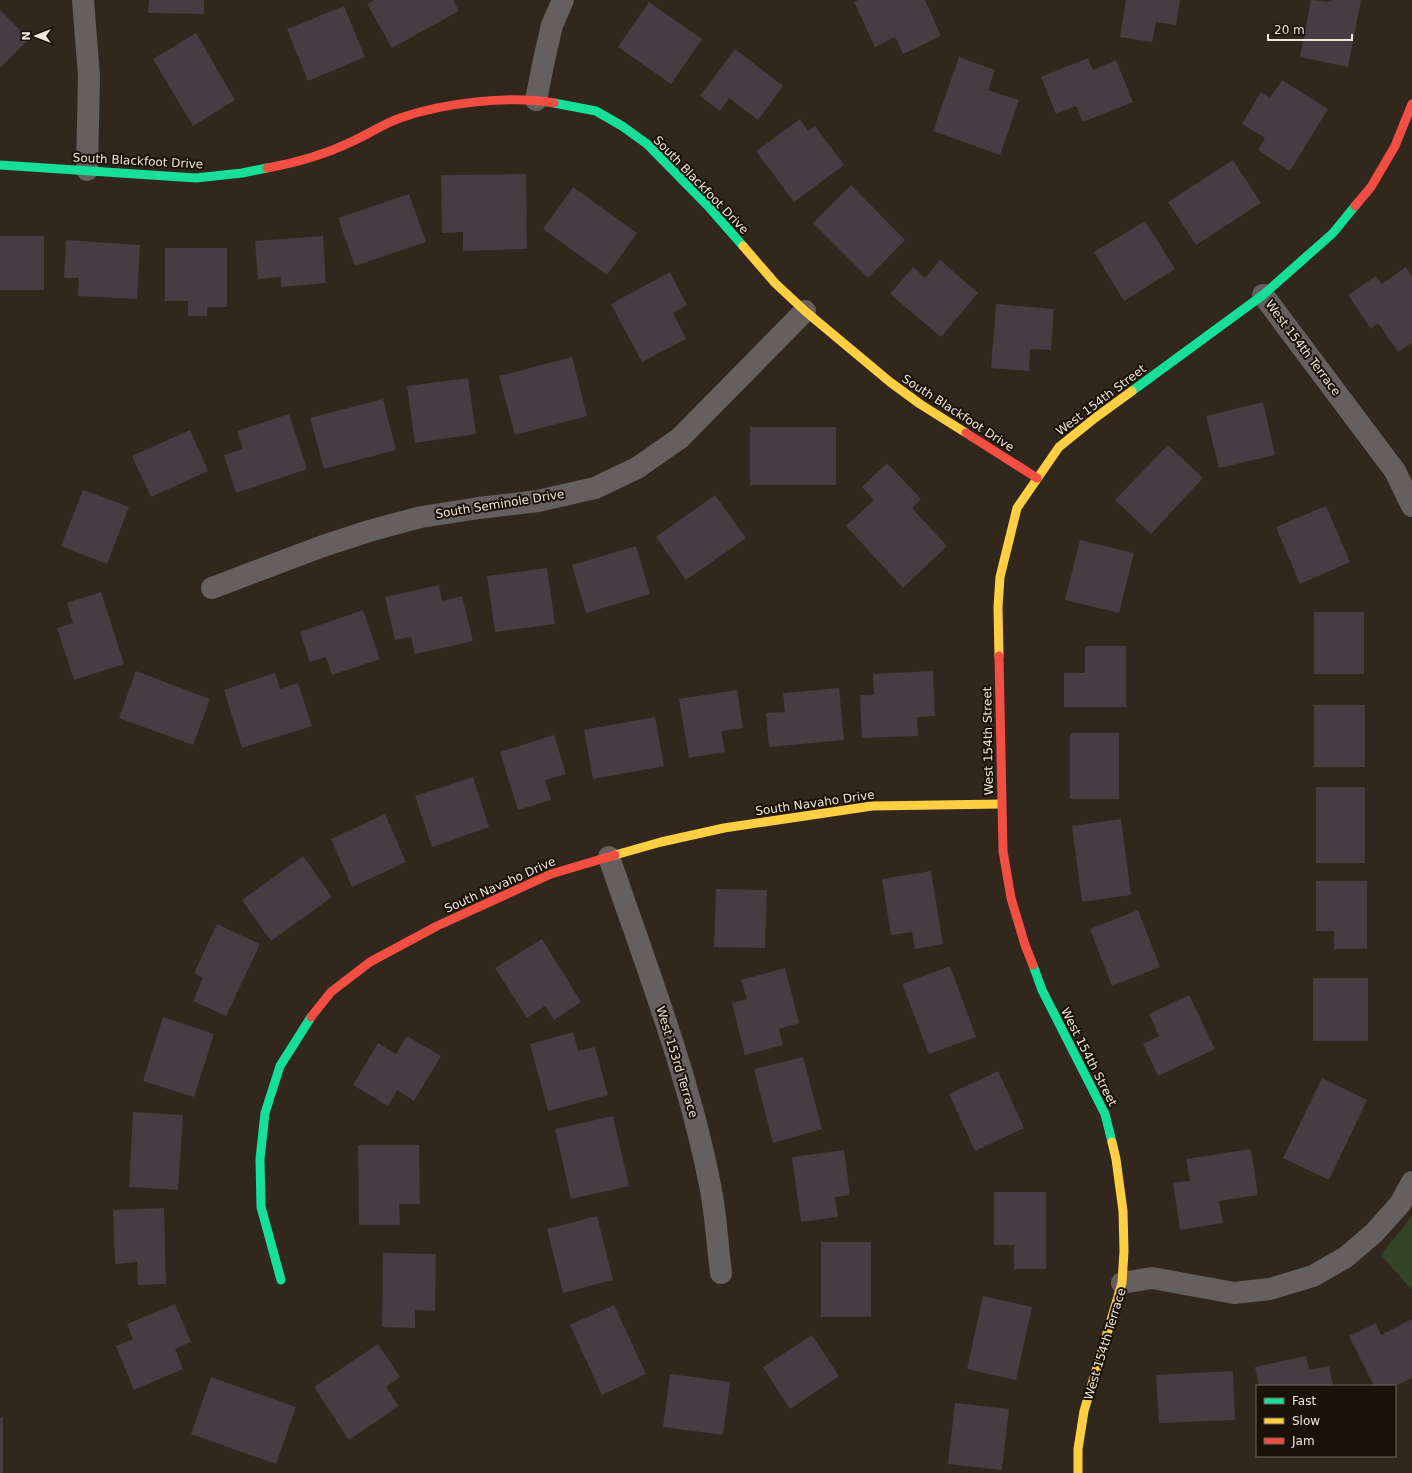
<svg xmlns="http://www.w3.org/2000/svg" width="1412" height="1473" viewBox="0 0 1412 1473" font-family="'DejaVu Sans',sans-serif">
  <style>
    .green { fill: #344527 }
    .building { fill: #463c42 }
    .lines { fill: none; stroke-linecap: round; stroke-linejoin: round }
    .street { stroke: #655f5d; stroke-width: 22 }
    .fast { stroke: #16e098; stroke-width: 9 }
    .slow { stroke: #ffcf43; stroke-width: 9 }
    .jam { stroke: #f24e42; stroke-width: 9 }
    .labels { text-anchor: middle; stroke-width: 4; stroke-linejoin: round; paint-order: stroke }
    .street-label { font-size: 12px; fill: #f1e6da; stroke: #1a120a }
  </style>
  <rect width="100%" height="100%" fill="#31271d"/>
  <polygon class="green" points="1412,1216 1412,1290 1381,1255"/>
  <g class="building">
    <polygon points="149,0 204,0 204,14 148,13"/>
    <polygon points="374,0 453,0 459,11 392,48 367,4"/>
    <polygon points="859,0 925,0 941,36 903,54 895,37 875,47 854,2"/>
    <polygon points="1126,0 1180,0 1176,25 1156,22 1152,42 1120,37"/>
    <polygon points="1311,0 1331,2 1332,0 1361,0 1348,67 1300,57"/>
    <polygon points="649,2 702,39 671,84 618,47"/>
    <polygon points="344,6 365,57 308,81 287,29"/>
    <polygon points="0,10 29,39 0,68"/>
    <polygon points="196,33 235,100 193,126 153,59"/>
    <polygon points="735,49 783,86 758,120 729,98 720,111 700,96"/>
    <polygon points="959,57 995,70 988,90 1019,100 1000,155 933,131"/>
    <polygon points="1088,58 1093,70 1116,60 1133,102 1083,122 1076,106 1056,114 1041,77"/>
    <polygon points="1282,80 1328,109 1290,171 1258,150 1265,138 1242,124 1261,92 1270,98"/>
    <polygon points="800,119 808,131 815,126 844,165 794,202 756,151"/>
    <polygon points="1233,160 1261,203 1196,245 1168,202"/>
    <polygon points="526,174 527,249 463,251 463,232 442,233 441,175"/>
    <polygon points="851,185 905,240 868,278 813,223"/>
    <polygon points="573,187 637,233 607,275 543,229"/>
    <polygon points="409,194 426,242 355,266 338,218"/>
    <polygon points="1145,221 1175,269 1124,301 1094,252"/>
    <rect x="0" y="236" width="44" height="54"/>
    <polygon points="323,236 326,283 281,287 281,277 258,279 255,241"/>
    <polygon points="66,240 140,245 137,299 78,296 79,278 64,278"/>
    <polygon points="165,248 227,248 227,307 207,307 207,316 188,316 188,301 165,301"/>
    <polygon points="940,260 978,293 941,337 890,294 913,267 925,278"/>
    <polygon points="1406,267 1412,276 1412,343 1398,352 1378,323 1371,329 1348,295 1376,276 1382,284"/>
    <polygon points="670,272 687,305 673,313 686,339 642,362 611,304"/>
    <polygon points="996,304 1054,309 1051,350 1030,349 1029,371 991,368"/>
    <polygon points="572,357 587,416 515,435 499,376"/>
    <polygon points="468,378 476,434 415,443 407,386"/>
    <polygon points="383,399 396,450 324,469 310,418"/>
    <polygon points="1263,402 1275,455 1219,468 1206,416"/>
    <polygon points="289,414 307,469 236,493 224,455 243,449 237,431"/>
    <rect x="750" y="427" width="86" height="58"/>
    <polygon points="190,430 208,471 151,497 132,456"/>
    <polygon points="1168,445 1203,478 1151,534 1115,500"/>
    <polygon points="887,463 921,499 912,508 947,546 903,588 846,526 874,500 862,487"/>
    <polygon points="83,490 129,507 107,564 61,546"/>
    <polygon points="715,495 746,538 686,580 656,537"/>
    <polygon points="1326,506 1350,562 1300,584 1276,527"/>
    <polygon points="1080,540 1134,553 1119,613 1065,600"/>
    <polygon points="636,546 650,594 586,613 572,565"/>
    <polygon points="547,568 555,624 495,632 487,576"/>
    <polygon points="439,585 442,601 462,596 473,641 415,654 411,637 395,640 385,597"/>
    <polygon points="101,592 124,664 74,680 57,628 73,623 67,603"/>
    <polygon points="363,610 380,659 332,675 326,657 310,662 300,632"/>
    <rect x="1314" y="612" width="50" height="62"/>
    <polygon points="1085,646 1126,646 1126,707 1064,707 1064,673 1085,673"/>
    <polygon points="136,671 210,699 193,745 119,718"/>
    <polygon points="933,671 935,716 917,717 918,736 862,738 860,695 874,695 873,674"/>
    <polygon points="275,673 280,689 298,683 312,726 242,748 224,690"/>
    <polygon points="839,688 844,740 769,747 766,713 785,712 783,693"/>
    <polygon points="737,690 743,728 721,731 725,752 689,758 679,699"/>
    <rect x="1314" y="705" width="51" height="62"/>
    <polygon points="655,717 664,766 593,779 584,730"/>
    <rect x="1070" y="733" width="49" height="66"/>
    <polygon points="554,735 566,774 545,780 551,800 518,810 500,752"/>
    <polygon points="473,777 489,827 432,847 415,796"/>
    <rect x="1316" y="787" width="49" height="76"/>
    <polygon points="385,814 406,862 352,887 331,839"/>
    <polygon points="1121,819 1131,895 1082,902 1072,826"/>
    <polygon points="303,856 332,897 271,941 242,900"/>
    <polygon points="931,871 943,944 915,949 912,932 891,935 882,879"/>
    <polygon points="1316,881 1367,881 1367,949 1334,949 1334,931 1316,931"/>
    <polygon points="716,889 767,890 765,948 714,947"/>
    <polygon points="1138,910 1160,967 1112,986 1090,929"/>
    <polygon points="217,924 260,944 226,1016 193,1001 203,978 194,973"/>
    <polygon points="542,939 581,1002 554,1020 545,1006 527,1018 495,968"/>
    <polygon points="950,966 976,1037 929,1054 902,984"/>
    <polygon points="785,968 799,1023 779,1029 783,1045 745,1055 732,1003 747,999 741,980"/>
    <rect x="1313" y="978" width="55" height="63"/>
    <polygon points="1189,995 1215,1049 1158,1076 1143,1044 1159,1036 1149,1014"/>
    <polygon points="163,1017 214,1034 194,1097 143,1081"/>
    <polygon points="573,1032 578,1051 595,1047 608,1095 548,1111 530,1044"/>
    <polygon points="407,1036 441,1056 414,1101 397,1090 388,1106 353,1085 378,1043 396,1054"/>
    <polygon points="803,1057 822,1129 773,1143 754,1069"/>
    <polygon points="998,1071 1024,1128 975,1151 949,1094"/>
    <polygon points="1322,1078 1367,1100 1329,1180 1283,1158"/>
    <polygon points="133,1112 183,1115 178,1190 129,1187"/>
    <polygon points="613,1116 629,1186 571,1199 555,1129"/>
    <polygon points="358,1145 419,1145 420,1204 399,1204 400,1225 359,1225"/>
    <polygon points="1251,1149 1258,1195 1219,1201 1223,1223 1180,1230 1173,1183 1190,1181 1186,1159"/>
    <polygon points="844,1150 850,1195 835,1197 838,1217 801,1222 792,1157"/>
    <polygon points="994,1192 1046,1192 1046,1269 1014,1269 1014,1245 994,1245"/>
    <polygon points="164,1208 166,1284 138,1285 137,1262 115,1264 113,1210"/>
    <polygon points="597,1216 613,1280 563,1293 547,1229"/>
    <rect x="821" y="1242" width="50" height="75"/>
    <polygon points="383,1253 436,1254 435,1311 415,1310 415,1328 382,1327"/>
    <polygon points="983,1296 1032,1307 1016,1380 967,1369"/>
    <polygon points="175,1304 191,1342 175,1349 183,1369 134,1390 116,1346 133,1339 127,1324"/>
    <polygon points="614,1305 646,1374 602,1395 570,1325"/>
    <polygon points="1412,1319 1412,1378 1395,1386 1374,1386 1349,1336 1376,1323 1381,1335"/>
    <polygon points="812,1335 839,1376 790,1409 763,1367"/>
    <polygon points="378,1344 400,1377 386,1387 399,1406 349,1440 314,1387"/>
    <polygon points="1306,1356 1309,1370 1329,1366 1333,1386 1259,1386 1255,1367"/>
    <polygon points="1233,1371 1235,1420 1159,1423 1156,1375"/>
    <polygon points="670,1374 730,1382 723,1435 663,1427"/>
    <polygon points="211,1377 296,1407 276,1464 191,1434"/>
    <polygon points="955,1403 1009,1409 1002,1470 948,1464"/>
    <rect x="0" y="1418" width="3" height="55"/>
  </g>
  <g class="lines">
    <g class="street">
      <polyline points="83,0 89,76 87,170"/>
      <polyline points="536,100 544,60 552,25 563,0"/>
      <polyline points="1263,295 1395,471 1412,506"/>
      <polyline points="212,588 323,546 369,531 421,517 479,508 538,501 595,488 637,468 680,438 805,311"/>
      <path d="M609,857c36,106 78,213 100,323 7,31 8,63 12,93"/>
      <polyline points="1122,1283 1152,1278 1234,1293 1270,1289 1313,1276 1346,1257 1374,1233 1400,1204 1412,1182"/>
    </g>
    <g class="fast">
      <polyline points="554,103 596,111 622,126 647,144 707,205 743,246"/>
      <polyline points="0,165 196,178 242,173 267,168"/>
      <polyline points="1132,391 1263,295 1333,233 1355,206"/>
      <polyline points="1033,965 1042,990 1105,1114 1112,1142"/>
      <polyline points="281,1280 261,1207 260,1159 265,1113 280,1066 311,1017"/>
    </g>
    <g class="slow">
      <polyline points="743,246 775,283 805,311 890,382 920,404 966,433"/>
      <polyline points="999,656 998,607 1000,577 1017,508 1059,447 1095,418 1132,391"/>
      <polyline points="615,855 661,842 724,828 872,806 1001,804"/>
      <polyline points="1078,1473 1078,1449 1084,1411 1122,1283 1124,1251 1123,1211 1116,1159 1112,1142"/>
    </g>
    <g class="jam">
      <path d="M267,168c28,-5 57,-13 84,-26 16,-7 32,-18 49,-24 43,-15 109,-23 154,-15"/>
      <polyline points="1355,206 1371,187 1395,146 1412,104"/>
      <polyline points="966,433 1037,478"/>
      <polyline points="999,656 1003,851 1011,898 1025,945 1033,965"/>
      <polyline points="311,1017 331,992 370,962 437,926 551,874 615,855"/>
    </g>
  </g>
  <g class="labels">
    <g class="street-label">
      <text transform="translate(138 161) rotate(3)" y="4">South Blackfoot Drive</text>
      <text transform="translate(701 185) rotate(46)" y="4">South Blackfoot Drive</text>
      <text transform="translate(1303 348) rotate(53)" y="4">West 154th Terrace</text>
      <text transform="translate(1101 400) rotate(-37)" y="4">West 154th Street</text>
      <text transform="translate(958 413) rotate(33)" y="4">South Blackfoot Drive</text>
      <text transform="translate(500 504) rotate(-9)" y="4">South Seminole Drive</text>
      <text transform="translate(988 741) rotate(-91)" y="4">West 154th Street</text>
      <text transform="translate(815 803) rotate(-8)" y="4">South Navaho Drive</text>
      <text transform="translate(500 885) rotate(-24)" y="4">South Navaho Drive</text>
      <text transform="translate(1089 1057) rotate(63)" y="4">West 154th Street</text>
      <text transform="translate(677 1062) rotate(73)" y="4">West 153rd Terrace</text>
      <text transform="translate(1105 1344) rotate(-73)" y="4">West 154th Terrace</text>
    </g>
  </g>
  <rect x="1256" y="1385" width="140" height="72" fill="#1a120a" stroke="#70675d"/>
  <rect x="1264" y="1398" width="20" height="6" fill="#16e098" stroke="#70675d"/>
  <text x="1292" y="1405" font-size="12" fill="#f1e6da">Fast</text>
  <rect x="1264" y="1418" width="20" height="6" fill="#ffcf43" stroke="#70675d"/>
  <text x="1292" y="1425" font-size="12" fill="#f1e6da">Slow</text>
  <rect x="1264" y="1438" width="20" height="6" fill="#f24e42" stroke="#70675d"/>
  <text x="1292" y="1445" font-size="12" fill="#f1e6da">Jam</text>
  <g transform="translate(36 36) rotate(270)" stroke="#1a120a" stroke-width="3" paint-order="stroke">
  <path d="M0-3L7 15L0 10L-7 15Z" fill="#f1e6da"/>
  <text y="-6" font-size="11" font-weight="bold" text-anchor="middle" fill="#f1e6da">N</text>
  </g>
  <path d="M1268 34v6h84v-6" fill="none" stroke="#f1e6da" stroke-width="2"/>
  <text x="1274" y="34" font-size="12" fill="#f1e6da" stroke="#1a120a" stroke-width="3" paint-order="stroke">20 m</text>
</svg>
